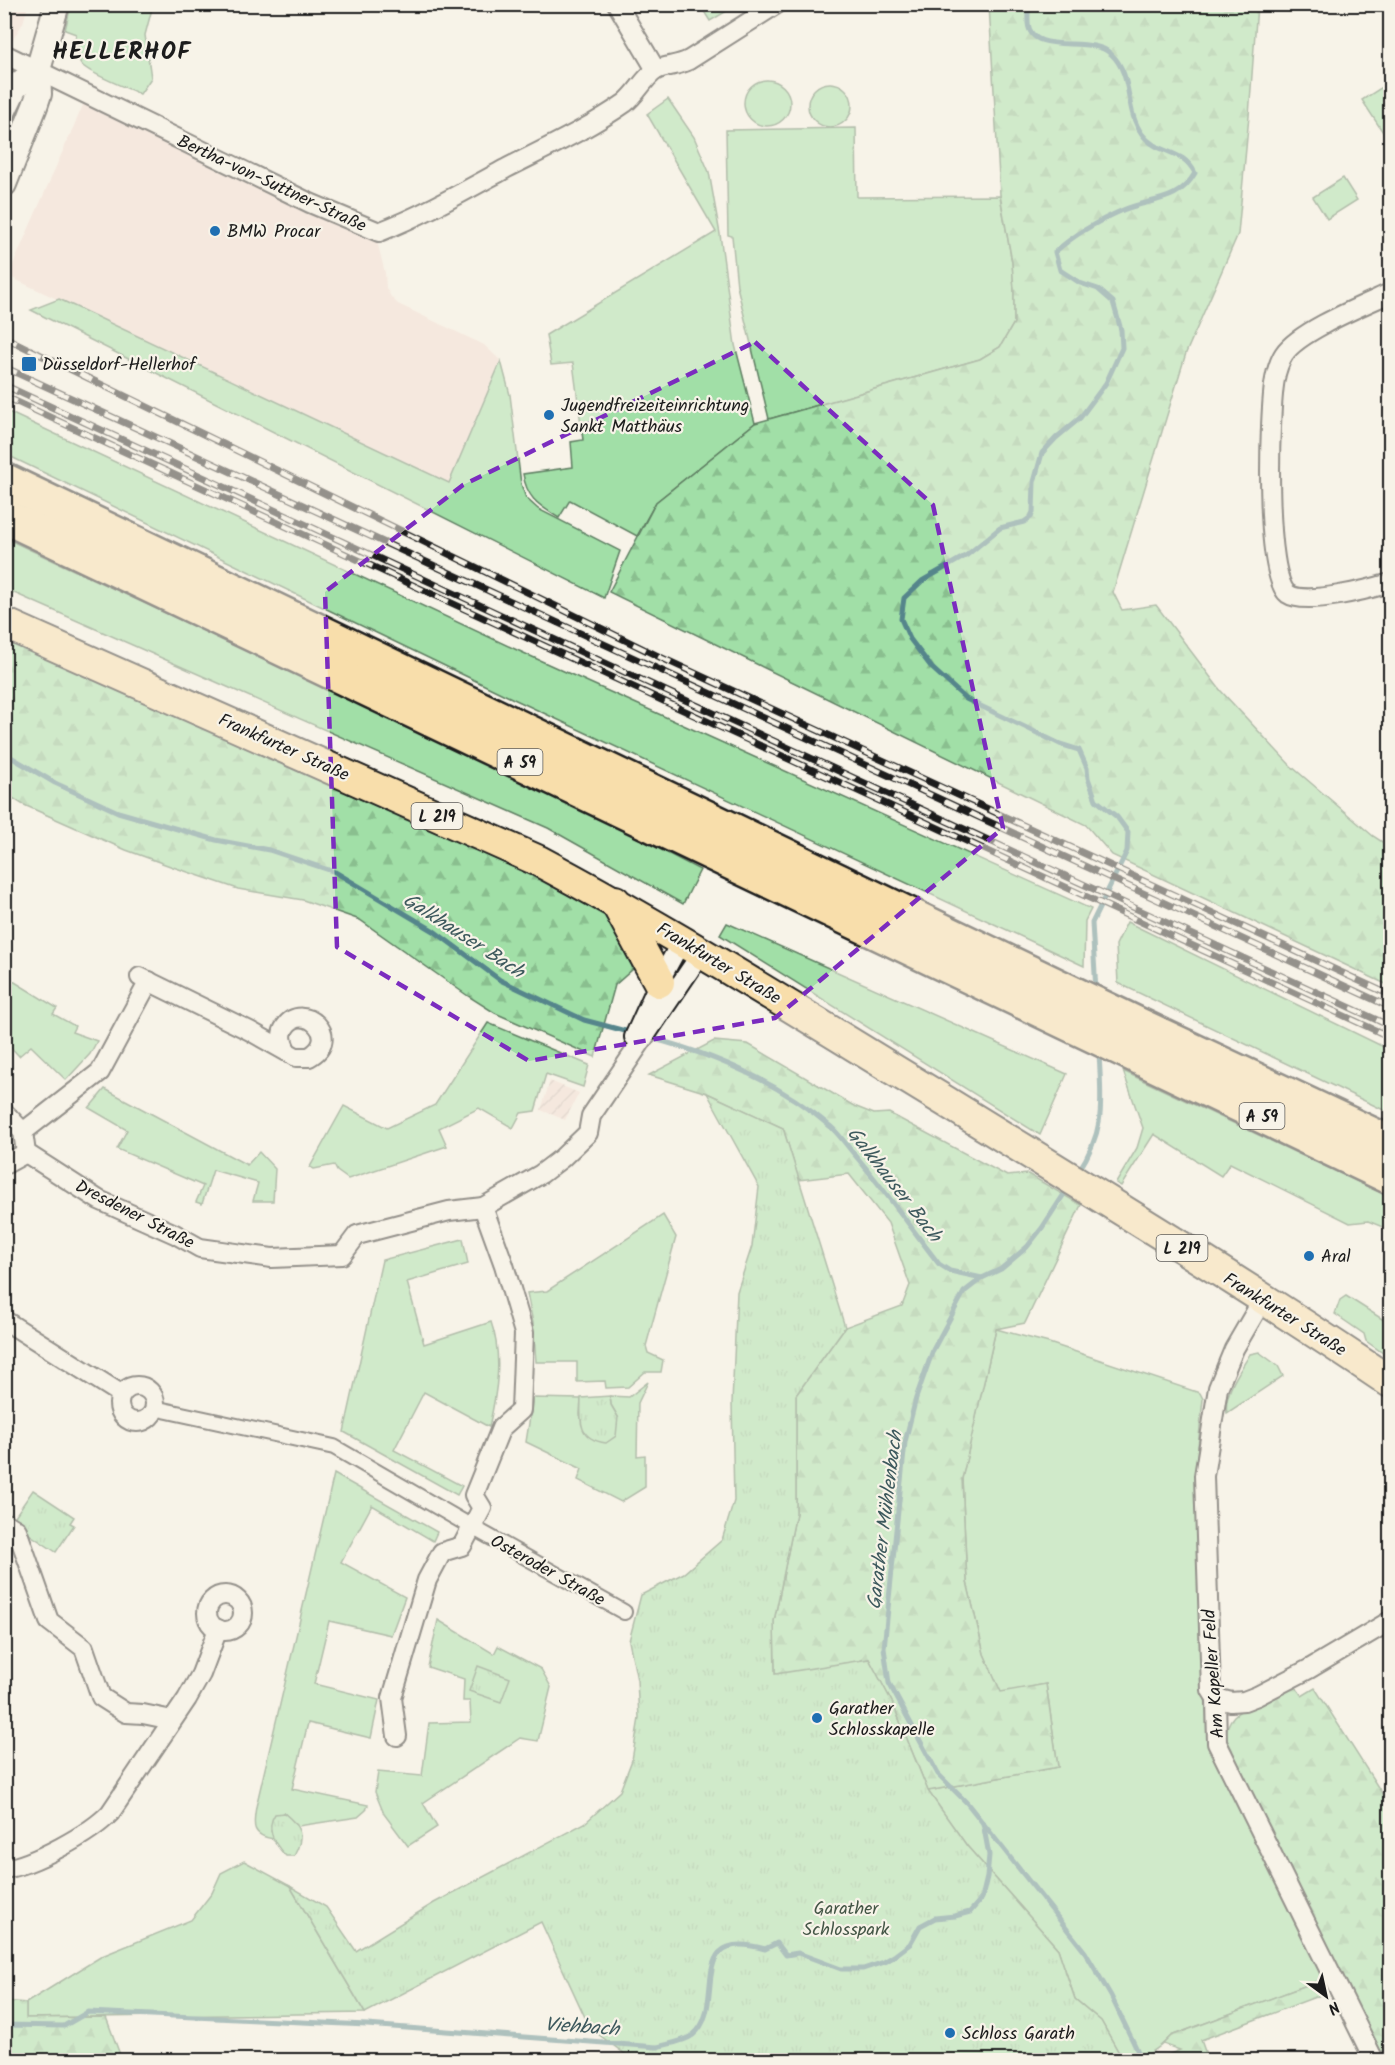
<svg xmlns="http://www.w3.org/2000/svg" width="1395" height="2065" viewBox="0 0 1395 2065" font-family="Kalam,sans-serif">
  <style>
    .built { fill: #f1dcd3 }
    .industrial { fill: url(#industrial-furrows) }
    .grass { fill: #a1dfa7; stroke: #5e7e62; stroke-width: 1.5 }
    .forest { fill: url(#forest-firs); stroke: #5e7e62; stroke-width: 1.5 }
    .park { fill: url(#park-tufts); stroke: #5e7e62; stroke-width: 1.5 }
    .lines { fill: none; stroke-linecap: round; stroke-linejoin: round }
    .stream { stroke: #55858b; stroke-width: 5 }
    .pedestrian-casing { stroke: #1c1c1c; stroke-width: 18 }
    .minor-casing { stroke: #1c1c1c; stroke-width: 22 }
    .tertiary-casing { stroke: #1c1c1c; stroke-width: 28 }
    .primary-casing { stroke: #1c1c1c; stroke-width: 34 }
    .motorway-casing { stroke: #1c1c1c; stroke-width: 38 }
    .pedestrian { stroke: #f7f3e8; stroke-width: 14 }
    .minor { stroke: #f7f3e8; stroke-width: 18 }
    .tertiary { stroke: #f7f3e8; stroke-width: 24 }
    .primary { stroke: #f8deab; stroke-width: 30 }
    .motorway { stroke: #f8deab; stroke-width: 33 }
    .rail-casing { stroke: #1c1c1c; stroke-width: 7 }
    .rail { stroke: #f7f3e8; stroke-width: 4.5; stroke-dasharray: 14; stroke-linecap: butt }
    .marked { fill: none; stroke: #7b2cbf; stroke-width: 4.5; stroke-dasharray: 12 8; stroke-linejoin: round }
    .poi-dot { fill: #1f6fb2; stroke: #f7f3e8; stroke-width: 2 }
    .labels { text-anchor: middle; stroke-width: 4.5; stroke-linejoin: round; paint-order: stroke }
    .shield { fill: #f7f3e8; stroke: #5e5c59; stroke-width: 1.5 }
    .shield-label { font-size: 16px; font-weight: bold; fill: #1c1c1c }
    .street-label { font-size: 18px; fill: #1c1c1c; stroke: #f7f3e8 }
    .poi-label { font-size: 18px; fill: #1c1c1c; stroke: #f7f3e8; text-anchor: start }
    .park-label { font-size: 18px; fill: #445646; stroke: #f7f3e8 }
    .water-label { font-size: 20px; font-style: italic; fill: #3d595d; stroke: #f7f3e8 }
    .district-label { font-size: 24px; font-weight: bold; letter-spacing: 1.5px; fill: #1c1c1c; stroke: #f7f3e8 }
  </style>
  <defs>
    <pattern id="industrial-furrows" width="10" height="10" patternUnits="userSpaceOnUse" patternTransform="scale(1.5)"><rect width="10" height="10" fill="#f1dcd3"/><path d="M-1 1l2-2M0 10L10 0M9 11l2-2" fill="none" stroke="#cebcb5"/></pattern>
    <pattern id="forest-firs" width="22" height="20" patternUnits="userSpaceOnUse" patternTransform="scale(1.5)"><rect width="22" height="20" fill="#a1dfa7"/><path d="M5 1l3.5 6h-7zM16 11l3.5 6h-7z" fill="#8abf8f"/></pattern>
    <pattern id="park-tufts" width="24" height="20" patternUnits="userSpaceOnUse" patternTransform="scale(1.5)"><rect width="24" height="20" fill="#a1dfa7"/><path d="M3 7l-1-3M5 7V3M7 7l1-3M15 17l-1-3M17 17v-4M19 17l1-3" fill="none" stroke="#8abf8f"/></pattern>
  </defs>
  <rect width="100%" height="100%" fill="#f7f3e8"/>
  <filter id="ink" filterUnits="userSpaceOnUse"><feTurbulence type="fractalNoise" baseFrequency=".0167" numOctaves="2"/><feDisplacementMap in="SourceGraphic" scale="12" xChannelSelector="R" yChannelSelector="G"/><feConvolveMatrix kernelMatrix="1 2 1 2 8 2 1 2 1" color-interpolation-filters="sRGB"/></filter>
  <g filter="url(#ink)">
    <g class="built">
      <polygon points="5,5 28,5 23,23 5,52"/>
      <polygon points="84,103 375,233 385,273 386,288 391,297 398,304 484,345 501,361 449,483 8,276"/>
    </g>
    <polygon class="industrial" points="550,1081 579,1093 565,1120 541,1110"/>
    <g class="grass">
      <path d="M71,5h82l-8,30 6,43 -11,16c-13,-6 -47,-19 -57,-28 -7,-7 -9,-23 -7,-32l-11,-4z"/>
      <circle cx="767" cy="103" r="23"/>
      <polygon points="1390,82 1390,143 1362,100"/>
      <circle cx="830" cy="105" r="22"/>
      <path d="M668,99l26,38 15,35 11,62 15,111 20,78 -99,79 -19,34 -67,-36 -11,18c-20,-13 -32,-19 -36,-44l50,-7 -2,-25 12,-2 -10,-77 -22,2 -5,-30 170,-103 -69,-118z"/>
      <polygon points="856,128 857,197 1000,196 1012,262 1014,290 1014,323 1000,347 980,359 769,419 737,286 732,236 728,235 726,130"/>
      <polygon points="1343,178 1357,200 1327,219 1313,197"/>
      <polygon points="59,299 449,483 501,361 510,395 521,484 526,498 538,509 620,551 604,598 31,310"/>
      <polygon points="4,410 517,650 1091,909 1085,921 1084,966 503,694 5,454"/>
      <polygon points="5,538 563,799 700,870 683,904 548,828 5,589"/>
      <polygon points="1127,922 1390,1050 1390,1113 1118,983 1116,945"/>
      <polygon points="727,923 1067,1074 1040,1135 720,935"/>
      <polygon points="5,976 57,1008 53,1014 75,1026 72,1032 97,1041 90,1054 66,1080 31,1046 19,1056 5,1041"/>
      <polygon points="488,1023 589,1065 583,1087 546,1074 535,1111 521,1113 513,1128 479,1108 439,1128 447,1146 348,1179 337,1171 334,1165 314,1169 310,1167 344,1106 387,1128 435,1105"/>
      <polygon points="1123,1071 1390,1197 1390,1230 1368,1221 1350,1223 1230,1163 1221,1176 1154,1134 1121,1186 1116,1183 1137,1148 1143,1128"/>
      <polygon points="105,1089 247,1165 259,1152 275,1169 273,1201 253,1201 258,1183 213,1170 202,1204 196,1202 203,1186 117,1149 127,1130 89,1108"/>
      <polygon points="663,1215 676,1237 646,1346 648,1353 663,1360 661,1372 645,1372 628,1387 606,1388 605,1381 577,1382 577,1362 536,1362 533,1323 527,1293 547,1291"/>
      <path d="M463,1239l5,25 -61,18 17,62 67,-22c12,34 6,70 -2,105l-65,-35 -30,58 68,36 -5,9 -113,-63 38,-172z"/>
      <polygon points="1346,1296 1390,1324 1390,1358 1366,1341 1364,1334 1335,1314 1340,1300"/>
      <path d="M996,1329l53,14 151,50 3,6 -6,57 10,286 117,226 -1,11 -152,57c-12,13 -29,24 -48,24l-22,-39 -26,-22 -17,-50 -91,-103 -39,-55 130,-24 -12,-83 -45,9 -17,-39 -17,-72 -5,-104z"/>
      <path d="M1259,1352l19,14 5,10 -56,37c-4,-20 14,-43 23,-59z"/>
      <polygon points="648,1382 638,1403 637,1456 645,1455 645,1487 621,1502 578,1480 582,1469 526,1442 533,1398 581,1399 580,1415 618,1417 611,1405 610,1396 629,1397"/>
      <path d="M334,1474l103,58 -4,9 -61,-36 -31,57 64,35 -14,38 -62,-14 -15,63 65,16 -8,38 -63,-15 -16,66 76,16 -2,5 -8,7 -60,9 -14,-13 -13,18 3,8c-23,-3 -21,-14 -18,-32z"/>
      <polygon points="438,1620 494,1654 498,1646 541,1669 551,1687 538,1741 520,1738 423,1803 437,1827 408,1846 384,1814 375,1792 378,1772 422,1776 429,1723 471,1722 470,1701 463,1701 464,1679 428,1667"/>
      <polygon points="244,1861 290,1886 365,2013 26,2018 26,2003 102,1956 191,1920 212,1893 221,1873"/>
    </g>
    <g class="forest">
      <polygon points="989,5 1257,5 1249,116 1238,234 1186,353 1113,592 1122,610 1156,605 1221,691 1291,766 1373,836 1390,847 1390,986 1112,855 1086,825 609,592 656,502 755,423 980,359 1000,347 1014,323 1014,290 1012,262 1000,195"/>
      <polygon points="15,638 538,874 620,923 642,961 615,985 595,1057 495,1013 468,996 360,920 303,900 238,889 173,867 126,850 22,804 5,793 4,658"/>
      <polygon points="714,1041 748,1044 854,1106 874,1114 889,1113 1007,1176 1028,1174 1081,1205 1025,1323 996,1329 962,1479 967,1582 984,1654 1001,1692 1046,1684 1058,1767 928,1791 892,1702 869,1659 775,1675 774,1621 796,1513 796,1395 845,1327 902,1306 910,1285 888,1223 849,1174 799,1180 783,1128 707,1093 649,1075"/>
      <path d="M1295,1686l7,10 13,-8 75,118v254h-8l-158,-317c1,-9 4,-21 10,-27 14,-13 44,-22 61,-30z"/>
      <polygon points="1323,1979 1326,1993 1201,2040 1208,2060 1156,2060 1180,2050 1163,2044 1171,2036"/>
      <polygon points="5,2001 26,2003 26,2018 106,2017 122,2060 5,2060"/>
    </g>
    <g class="park">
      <polygon points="700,5 737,5 710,21"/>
      <polygon points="707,1093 783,1128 845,1327 796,1395 796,1513 774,1621 775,1674 869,1659 892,1702 928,1791 967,1846 1058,1949 1075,1999 1101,2021 1123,2060 633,2060 590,2028 541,1922 365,2013 290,1886 326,1907 356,1951 434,1903 585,1823 620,1791 632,1760 639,1718 637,1680 629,1641 641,1595 684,1573 722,1540 734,1501 732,1403 737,1292 752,1246 759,1187"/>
      <path d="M610,1396l1,9 7,12 -2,19 -10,7c-28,-4 -26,-21 -25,-45z"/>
      <polygon points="33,1490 74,1517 70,1523 74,1525 56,1552 11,1522"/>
      <polygon points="478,1666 510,1678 501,1702 469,1691"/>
      <path d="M284,1813c17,14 21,23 10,43h-8c-11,-11 -21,-27 -11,-42z"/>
    </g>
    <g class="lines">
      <g class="stream">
        <path d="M1030,4c-3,7 -2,12 -2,19 3,34 63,11 83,31 23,21 13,56 31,80 16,22 40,13 53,39 -17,30 -43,25 -72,37 -25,11 -48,24 -68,42l5,18 20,13 18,6 15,13 8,28 1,18 -16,35 -26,35 -24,20 -14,15 -8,29 -1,30 -2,5 -7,5 -24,6 -33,27 -45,26 -18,17 -3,21 9,20 22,29 34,31 94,45 19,6 8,18 1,10 8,22 21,17 11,15 -1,19 -35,72 4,68"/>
        <polyline points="4,753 55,783 118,812 216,840 269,850 335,872 434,931 500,980 584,1020 633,1033"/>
        <path d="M647,1037c66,17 132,45 184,90 9,8 16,19 24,28 30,35 56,73 84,109l11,7 32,7"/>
        <path d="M1078,1172c29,-44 23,-71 21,-120"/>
        <polyline points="1068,1188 1042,1228 1027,1247 1001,1269 982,1278 964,1292 933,1350 916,1398 905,1442 884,1648 889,1683 938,1774 967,1803 1085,1952 1111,1996 1142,2060"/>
        <path d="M4,2025l60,1 24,-14 279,13 290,22c10,-3 27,-5 36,-12 35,-28 -10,-109 72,-86l12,-6 9,12 12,-2 43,16h22l21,-7 10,-6 16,-12 10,-18 15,-8 20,-2 15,-4 12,-14 5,-21 2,-22 -6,-32"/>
      </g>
      <defs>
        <polyline id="pedestrian" points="154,1408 334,1447 472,1527 624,1612"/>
        <g id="minor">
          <path d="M617,4l39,66c11,-5 22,-4 33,-10l88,-56"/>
          <path d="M4,54l306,149 69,29c44,-17 84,-40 126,-63 41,-21 83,-40 120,-66 12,-9 18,-24 31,-33"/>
          <path d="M1390,293c-26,12 -91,38 -106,61 -4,6 -8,18 -9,25 -6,31 -11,199 13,215 17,12 82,-5 102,-11"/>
          <path d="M140,977l110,54 46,26h13c35,-19 -6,-57 -24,-30 -5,7 -3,15 1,23"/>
          <polyline points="634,1037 659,982 682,940"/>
          <polyline points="4,1112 23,1132 26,1153 99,1200 175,1234 200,1248 272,1258 342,1255 357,1235 449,1211 483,1207 541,1174 562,1158 588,1133 591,1116 702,952"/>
          <polyline points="23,1132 100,1072 149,981"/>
          <polyline points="4,1165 26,1153"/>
          <polyline points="1263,1299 1234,1349 1218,1388 1204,1476 1211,1690 1216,1698 1217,1743 1374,2060"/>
          <polyline points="4,1320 121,1394"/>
          <circle cx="137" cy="1404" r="18"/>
          <polyline points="4,1522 17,1530 49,1621 84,1648 101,1697 126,1713 143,1714 172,1720"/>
          <circle cx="225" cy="1613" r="18"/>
          <polyline points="1216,1698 1231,1702 1244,1701 1257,1696 1309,1669 1390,1621"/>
          <polyline points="397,1736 392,1698 427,1580 442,1552 462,1546 482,1508 474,1495 501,1428 521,1410 524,1333 504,1265 483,1207"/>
          <path d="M4,1869c29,-4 86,-35 106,-56l77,-114 14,-25 17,-45"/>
        </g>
        <g id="tertiary">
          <polyline points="4,110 15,87 38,70"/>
          <polyline points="4,184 35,106 39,94 38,70 57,4"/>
        </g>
        <g id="primary">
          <path d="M4,623l535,238c139,74 271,158 406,240 149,92 300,183 445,281"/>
          <polyline points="615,901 659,982"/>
        </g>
        <g id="motorway">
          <polyline points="4,480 1137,1024 1390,1143"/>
          <polyline points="4,516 1390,1177"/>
        </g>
      </defs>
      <use href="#pedestrian" class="pedestrian-casing"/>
      <use href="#minor" class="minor-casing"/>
      <use href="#tertiary" class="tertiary-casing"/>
      <use href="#primary" class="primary-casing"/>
      <use href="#motorway" class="motorway-casing"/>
      <use href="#pedestrian" class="pedestrian"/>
      <use href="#minor" class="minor"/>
      <use href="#tertiary" class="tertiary"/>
      <use href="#primary" class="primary"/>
      <use href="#motorway" class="motorway"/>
      <defs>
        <g id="rail">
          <polyline points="4,337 662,658 1390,995"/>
          <polyline points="4,367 1390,1007"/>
          <polyline points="4,385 1390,1026"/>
          <polyline points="4,396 1390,1037"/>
        </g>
      </defs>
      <use href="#rail" class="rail-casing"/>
      <use href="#rail" class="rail"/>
    </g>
  </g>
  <path d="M0 0H1395V2065H0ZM755,342l178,163 70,323 -228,190 -246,43 -192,-114 -12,-355 138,-107z" fill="#f7f3e8" fill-opacity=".55" fill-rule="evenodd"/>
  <path class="marked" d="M755,342l178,163 70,323 -228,190 -246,43 -192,-114 -12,-355 138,-107z"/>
  <g class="poi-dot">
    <circle cx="215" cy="231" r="6"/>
    <rect x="21" y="356" width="16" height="16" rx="3"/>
    <circle cx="549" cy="415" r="6"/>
    <circle cx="1309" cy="1256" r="6"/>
    <circle cx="817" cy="1718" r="6"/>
    <circle cx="950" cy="2033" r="6"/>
  </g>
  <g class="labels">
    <g class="shield">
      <rect x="497.5" y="749" width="45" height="26" rx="4.5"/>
      <rect x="411.5" y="803" width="51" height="26" rx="4.5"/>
      <rect x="1239.5" y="1103" width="45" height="26" rx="4.5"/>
      <rect x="1156.5" y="1235" width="51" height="26" rx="4.5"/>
    </g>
    <g class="shield-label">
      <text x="520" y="768">A 59</text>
      <text x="437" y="822">L 219</text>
      <text x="1262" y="1122">A 59</text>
      <text x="1182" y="1254">L 219</text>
    </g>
    <g class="street-label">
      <text transform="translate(272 183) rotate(25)" y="6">Bertha-von-Suttner-Straße</text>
      <text transform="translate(284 747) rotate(24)" y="6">Frankfurter Straße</text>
      <text transform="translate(719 963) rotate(31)" y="6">Frankfurter Straße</text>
      <text transform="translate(135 1214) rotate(27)" y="6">Dresdener Straße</text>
      <text transform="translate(1285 1314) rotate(32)" y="6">Frankfurter Straße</text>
      <text transform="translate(548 1570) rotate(29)" y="6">Osteroder Straße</text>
      <text transform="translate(1213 1674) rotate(-94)" y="6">Am Kapeller Feld</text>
    </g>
    <g class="poi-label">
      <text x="227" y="237">BMW Procar</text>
      <text x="42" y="370">Düsseldorf-Hellerhof</text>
      <text x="561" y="411">Jugendfreizeiteinrichtung<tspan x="561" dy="21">Sankt Matthäus</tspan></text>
      <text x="1321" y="1262">Aral</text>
      <text x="829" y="1714">Garather<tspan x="829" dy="21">Schlosskapelle</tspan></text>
      <text x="962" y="2039">Schloss Garath</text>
    </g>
    <g class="park-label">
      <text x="846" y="1914">Garather<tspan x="846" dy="21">Schlosspark</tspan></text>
    </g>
    <g class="water-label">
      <text transform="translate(464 935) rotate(33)" y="7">Galkhauser Bach</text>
      <text transform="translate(895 1184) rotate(52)" y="7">Galkhauser Bach</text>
      <text transform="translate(884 1520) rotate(-83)" y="7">Garather Mühlenbach</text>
      <text transform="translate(582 2026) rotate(4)" y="7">Viehbach</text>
    </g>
    <g class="district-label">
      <text x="122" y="59">HELLERHOF</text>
    </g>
  </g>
  <rect width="1395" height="2065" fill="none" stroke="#f7f3e8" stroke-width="24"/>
  <rect x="12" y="12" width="1371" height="2041" fill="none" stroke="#1c1c1c" stroke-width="2" filter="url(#ink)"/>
  <g transform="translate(1326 1996) rotate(147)" stroke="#f7f3e8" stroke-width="4.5" paint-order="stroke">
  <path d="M0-4.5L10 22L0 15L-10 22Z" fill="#1c1c1c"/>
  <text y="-9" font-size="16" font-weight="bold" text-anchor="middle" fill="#1c1c1c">N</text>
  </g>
</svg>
